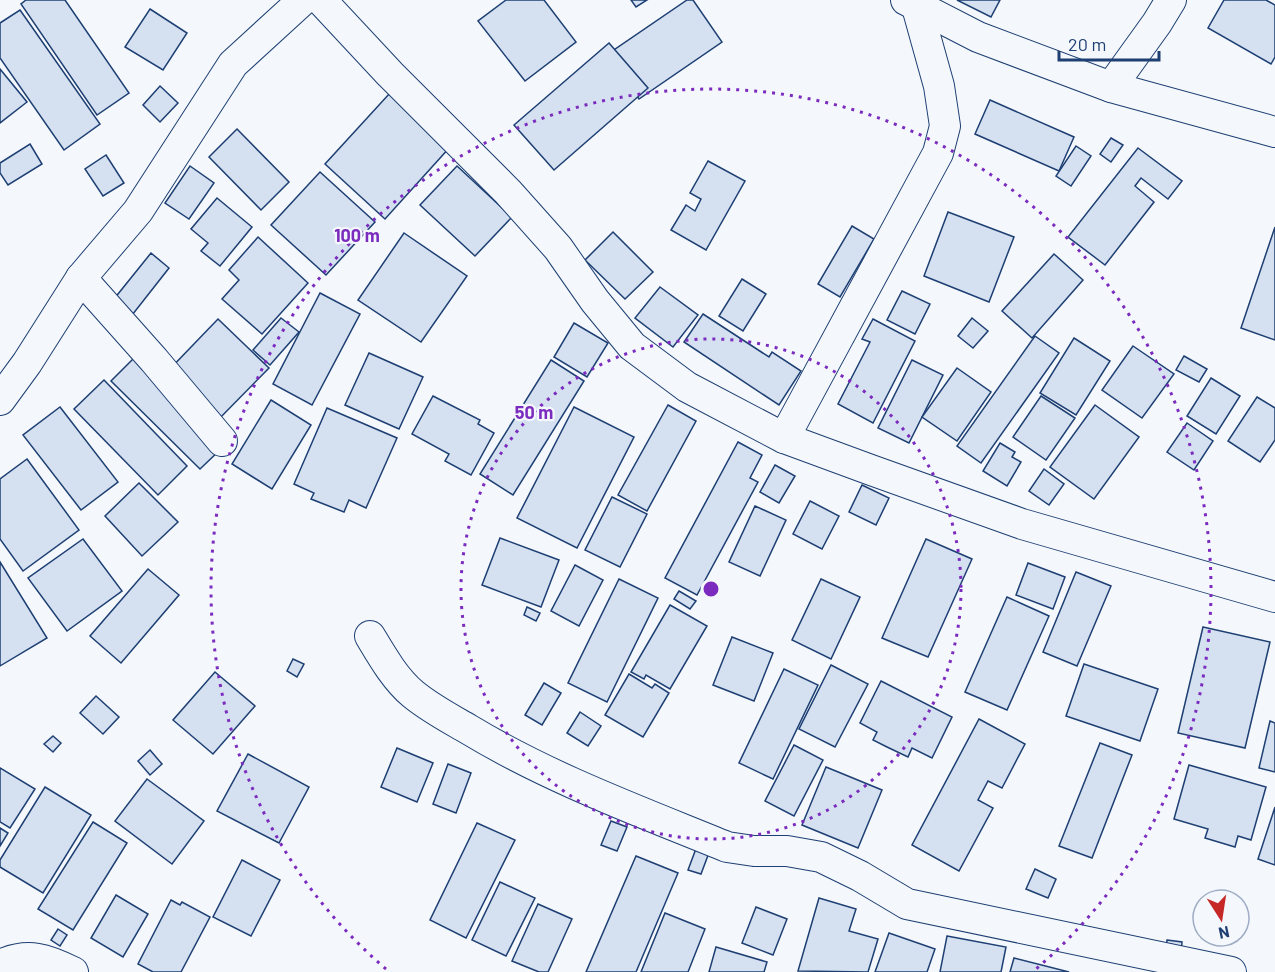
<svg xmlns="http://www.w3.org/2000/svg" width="1275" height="972" viewBox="0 0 1275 972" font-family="Barlow,sans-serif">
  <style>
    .building { fill: #d5e0f0; stroke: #1d3f73; stroke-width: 1.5 }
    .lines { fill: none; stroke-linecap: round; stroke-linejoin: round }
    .street-casing { stroke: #1d3f73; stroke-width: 32 }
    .street { stroke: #f4f7fb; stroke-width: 30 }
    .ring { fill: none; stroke: #7b2cbf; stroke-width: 3; stroke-dasharray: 3 6 }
    .centre { fill: #7b2cbf; stroke: #f4f7fb; stroke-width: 3 }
    .ring-label { font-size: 18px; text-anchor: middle; font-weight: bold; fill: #7b2cbf; stroke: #f4f7fb; stroke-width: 4.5; stroke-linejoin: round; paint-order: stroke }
  </style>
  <rect width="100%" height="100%" fill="#f4f7fb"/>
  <g class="building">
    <polygon points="26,0 65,0 129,93 97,115 21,4"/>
    <polygon points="506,0 544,0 576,42 525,81 478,21"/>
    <polygon points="631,0 647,0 636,7"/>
    <polygon points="687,0 693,0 722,42 639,99 608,54"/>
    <polygon points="957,0 1000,0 991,17"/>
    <polygon points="1224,0 1266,0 1275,5 1275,57 1271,64 1208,28"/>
    <polygon points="150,9 187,33 163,70 125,47"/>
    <polygon points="20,10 100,124 64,150 0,58 0,23"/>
    <polygon points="609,43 648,88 554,170 514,125"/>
    <polygon points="0,69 27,102 0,123"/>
    <polygon points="160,86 178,103 160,122 143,105"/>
    <polygon points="390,93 450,147 385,219 325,164"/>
    <polygon points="990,100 1074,137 1059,171 975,134"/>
    <polygon points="237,129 289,182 261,210 209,157"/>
    <polygon points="1111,138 1123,145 1111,162 1100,154"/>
    <polygon points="30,144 42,164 8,185 0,173 0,163"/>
    <polygon points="1076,146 1091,156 1071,186 1056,176"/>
    <polygon points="1138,148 1182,181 1168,199 1141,178 1135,186 1154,202 1105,265 1068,237"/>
    <polygon points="106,155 124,183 103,196 85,169"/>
    <polygon points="708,161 745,181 706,250 671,230 686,205 695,211 701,199 690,193"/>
    <polygon points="190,166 214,183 189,219 165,203"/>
    <polygon points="457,166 512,217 475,256 420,205"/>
    <polygon points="320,172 375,222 326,275 271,225"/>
    <polygon points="217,198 252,227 220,266 201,251 208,243 191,229"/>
    <polygon points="948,212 1014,237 989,302 924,276"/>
    <polygon points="852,226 874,239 840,297 818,284"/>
    <polygon points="1275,227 1275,340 1241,328"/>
    <polygon points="613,232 653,272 625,299 585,260"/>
    <polygon points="404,233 467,276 421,342 358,300"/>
    <polygon points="258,237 308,283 262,334 222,299 239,280 229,270"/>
    <polygon points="151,253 169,268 129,319 110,304"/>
    <polygon points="1054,254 1083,280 1032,338 1002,311"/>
    <polygon points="742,279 766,294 743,331 719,316"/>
    <polygon points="660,287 698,315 673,347 635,318"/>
    <polygon points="902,291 930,304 915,334 887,320"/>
    <polygon points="320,293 360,314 312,405 273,384"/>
    <polygon points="703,314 769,357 772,352 801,371 779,405 684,342"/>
    <polygon points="281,318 299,332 270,365 253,350"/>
    <polygon points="972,318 988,331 973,348 958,336"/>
    <polygon points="218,319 269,368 217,421 167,372"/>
    <polygon points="873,319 915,341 873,423 838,404 870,342 862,339"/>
    <polygon points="574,323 608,343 587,377 554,357"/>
    <polygon points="1035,336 1059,353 981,463 957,446"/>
    <polygon points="1074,338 1110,361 1076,415 1040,393"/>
    <polygon points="1133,346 1174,374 1142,418 1102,390"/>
    <polygon points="369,353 423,377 399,429 345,405"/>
    <polygon points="1184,356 1207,369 1199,382 1176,370"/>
    <polygon points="134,358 222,448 200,469 111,381"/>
    <polygon points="551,360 584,381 513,495 480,474"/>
    <polygon points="912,360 943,375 909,443 878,428"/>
    <polygon points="957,368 991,392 957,441 922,417"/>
    <polygon points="1211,378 1240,396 1216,434 1187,416"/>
    <polygon points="104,380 187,466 158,495 74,409"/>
    <polygon points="433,396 480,420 478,424 494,433 471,475 445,461 449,454 412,434"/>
    <polygon points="1041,396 1075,418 1046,460 1013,437"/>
    <polygon points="1257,397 1275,408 1275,440 1260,462 1228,441"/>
    <polygon points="271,400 311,425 272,489 232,464"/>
    <polygon points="668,405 696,421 647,511 618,495"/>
    <polygon points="1095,405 1139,437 1094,499 1050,467"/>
    <polygon points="60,407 118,482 81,510 23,435"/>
    <polygon points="574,407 634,437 577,548 517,518"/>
    <polygon points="327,408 397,438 366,508 349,500 344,512 311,499 314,493 294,484"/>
    <polygon points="1187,423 1213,441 1194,470 1167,452"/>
    <polygon points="738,442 762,455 750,478 758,482 697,595 665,578"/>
    <polygon points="1000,443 1015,452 1012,457 1021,462 1007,486 983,471"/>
    <polygon points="27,459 79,530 23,571 0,539 0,479"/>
    <polygon points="775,465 795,476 779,503 760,492"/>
    <polygon points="1044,469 1064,484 1049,505 1029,491"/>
    <polygon points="139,483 178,522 142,556 105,516"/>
    <polygon points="862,485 889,498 876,525 849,512"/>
    <polygon points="612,497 647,514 620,567 585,550"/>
    <polygon points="810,501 839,516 822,549 793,534"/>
    <polygon points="755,506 786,520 760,576 729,562"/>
    <polygon points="500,538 559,560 541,607 482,585"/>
    <polygon points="83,539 122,591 67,631 28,578"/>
    <polygon points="926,539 972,559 928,657 882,638"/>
    <polygon points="0,562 47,638 0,666"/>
    <polygon points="1028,563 1065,577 1053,609 1016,595"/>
    <polygon points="575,565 603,580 579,626 551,611"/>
    <polygon points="148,569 179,595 121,663 90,636"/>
    <polygon points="1076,572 1111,586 1077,666 1043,652"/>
    <polygon points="619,579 658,598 607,702 568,683"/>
    <polygon points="821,579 860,597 831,659 792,640"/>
    <polygon points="679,591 696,601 690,609 674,599"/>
    <polygon points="1007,597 1049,616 1007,710 965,692"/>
    <polygon points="670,605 707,626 670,689 646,675 644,679 631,672"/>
    <polygon points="527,607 540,613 536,621 524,615"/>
    <polygon points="1203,627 1270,642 1245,748 1178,733"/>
    <polygon points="732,637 773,653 754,701 713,685"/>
    <polygon points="293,659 304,664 297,677 287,671"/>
    <polygon points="1084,664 1158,689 1140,741 1066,716"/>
    <polygon points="831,665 868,684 835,747 799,729"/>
    <polygon points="784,669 818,685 773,779 739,763"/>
    <polygon points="215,672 255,706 213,754 173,720"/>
    <polygon points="629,674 652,688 655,684 669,693 643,737 605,715"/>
    <polygon points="881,681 952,717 932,758 912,748 908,757 887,747 873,740 877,732 860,723"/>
    <polygon points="544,683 561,693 542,725 525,715"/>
    <polygon points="96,696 119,717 103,734 80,713"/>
    <polygon points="580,712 601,726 588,746 567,733"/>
    <polygon points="979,719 1025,744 1002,788 988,781 978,800 993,808 959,871 912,845"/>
    <polygon points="1270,721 1275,723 1275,772 1259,768"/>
    <polygon points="53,736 61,743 53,752 44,744"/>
    <polygon points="1100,743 1132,755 1092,858 1059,846"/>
    <polygon points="794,745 823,760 794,816 765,801"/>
    <polygon points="397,748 433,763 417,802 381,787"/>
    <polygon points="150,750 162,764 150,775 138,761"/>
    <polygon points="248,754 309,787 279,843 217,811"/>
    <polygon points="448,764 471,773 456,813 433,804"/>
    <polygon points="1189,765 1266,787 1251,840 1238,836 1235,847 1205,838 1208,829 1174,819"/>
    <polygon points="826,767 882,790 858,848 802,825"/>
    <polygon points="0,768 35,789 10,828 0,822"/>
    <polygon points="147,779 204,821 172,864 115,821"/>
    <polygon points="45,787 91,815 43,893 0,867 0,860"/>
    <polygon points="1275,807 1275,865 1258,859"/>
    <polygon points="611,821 627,827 617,851 601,845"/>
    <polygon points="93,822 127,843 73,930 38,909"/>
    <polygon points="477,823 515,840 466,938 430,920"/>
    <polygon points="0,828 8,833 0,846"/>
    <polygon points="697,846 710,850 701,874 688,870"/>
    <polygon points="636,856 678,873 636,972 586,972"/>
    <polygon points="242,860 280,880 251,936 213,917"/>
    <polygon points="1035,869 1056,879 1048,898 1026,889"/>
    <polygon points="500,882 535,898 506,956 472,940"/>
    <polygon points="116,895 148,914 123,957 91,938"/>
    <polygon points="819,898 856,909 849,931 878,939 868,972 798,971"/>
    <polygon points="171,900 180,905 182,902 210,917 181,972 153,972 138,964"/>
    <polygon points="538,904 572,919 548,972 539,972 512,961"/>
    <polygon points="756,907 787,919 773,955 742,943"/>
    <polygon points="665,913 705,929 688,972 641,972"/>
    <polygon points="58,929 67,935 60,946 51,940"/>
    <polygon points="889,933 935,949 927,972 875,972"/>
    <polygon points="947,936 1006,947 1001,972 940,972"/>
    <polygon points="1167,940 1182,942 1181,956 1166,954"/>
    <polygon points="716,947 767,962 764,972 709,972"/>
    <polygon points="1014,958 1069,972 1010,972"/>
  </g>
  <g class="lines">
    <defs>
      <g id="street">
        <polyline points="321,0 390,74 508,192 558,248 595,301 632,346 687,387 784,438 871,470 1022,524 1275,597"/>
        <polyline points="906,0 978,37 1111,87 1275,132"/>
        <polyline points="1111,87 1157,23 1171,0"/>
        <polyline points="81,278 154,360 222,441"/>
        <polyline points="0,400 27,363 81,278 138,211 233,64 303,0"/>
        <polyline points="784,438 938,153 945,126 939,86 917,7"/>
        <path d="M370,636c12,20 25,43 43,58 17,14 36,24 55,35 81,49 171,82 259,118l27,4h33l34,6 39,19 47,28 324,68"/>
        <path d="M0,965c28,-13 47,-6 73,7"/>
      </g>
    </defs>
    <use href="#street" class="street-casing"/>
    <use href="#street" class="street"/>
  </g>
  <g class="ring">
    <circle cx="711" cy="589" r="250"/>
    <path d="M386 969A500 500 0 1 1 1036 969"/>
  </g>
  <circle cx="711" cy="589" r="9" class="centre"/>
  <g class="ring-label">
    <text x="357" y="242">100 m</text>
    <text x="534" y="419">50 m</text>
  </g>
  <g transform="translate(1221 918) rotate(168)"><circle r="28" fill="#f4f7fb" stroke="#9eadc5" stroke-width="1.5"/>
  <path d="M0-4.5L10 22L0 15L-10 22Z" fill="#c62828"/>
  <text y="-9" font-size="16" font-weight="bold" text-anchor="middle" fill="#1d3f73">N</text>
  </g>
  <path d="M1059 51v9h100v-9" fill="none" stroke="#1d3f73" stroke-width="3"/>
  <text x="1068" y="51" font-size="18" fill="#1d3f73" stroke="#f4f7fb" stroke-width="4.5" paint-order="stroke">20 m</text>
</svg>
